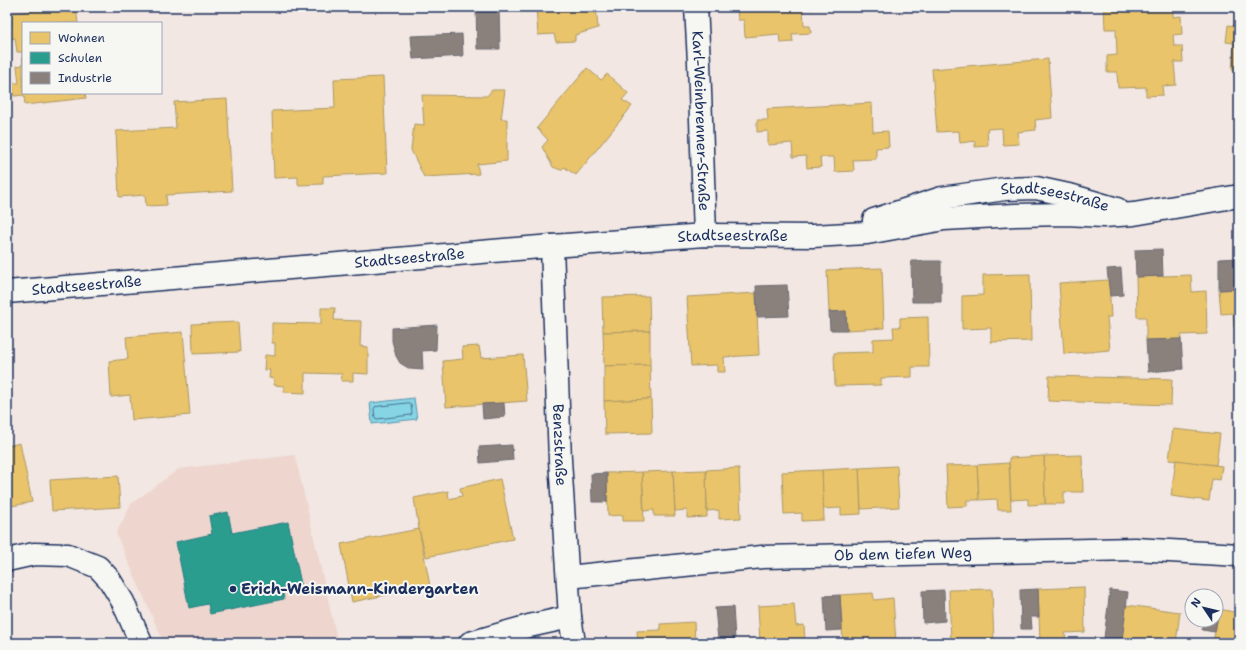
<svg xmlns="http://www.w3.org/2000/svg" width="1246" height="650" viewBox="0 0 1246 650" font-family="'Shantell Sans',sans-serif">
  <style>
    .built { fill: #eed5ce }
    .water { fill: #86d5e4; stroke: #5b93ae }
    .homes { fill: #e9c46a; stroke: #ab9766 }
    .schools { fill: #2a9d8f; stroke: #267c80 }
    .industry { fill: #8a817c; stroke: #696873 }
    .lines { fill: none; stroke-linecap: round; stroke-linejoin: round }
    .shore { stroke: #467194; stroke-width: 1 }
    .minor-casing { stroke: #1b2f5e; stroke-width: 25 }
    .minor { stroke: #f6f6f2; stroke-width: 22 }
    .poi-dot { fill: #1b2f5e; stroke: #f6f6f2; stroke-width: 1.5 }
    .labels { text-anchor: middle; stroke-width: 4; stroke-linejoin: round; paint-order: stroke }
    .street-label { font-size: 15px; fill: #1b2f5e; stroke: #f6f6f2 }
    .poi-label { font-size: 15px; font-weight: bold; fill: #1b2f5e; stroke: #f6f6f2; text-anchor: start }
  </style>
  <rect width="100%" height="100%" fill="#f2e7e2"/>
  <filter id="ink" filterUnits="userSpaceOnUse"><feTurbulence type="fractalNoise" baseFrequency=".025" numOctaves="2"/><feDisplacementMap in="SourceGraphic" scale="8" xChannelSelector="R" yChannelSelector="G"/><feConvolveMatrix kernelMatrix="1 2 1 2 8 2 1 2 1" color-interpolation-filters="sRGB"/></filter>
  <g filter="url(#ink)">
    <polygon class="built" points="295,455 338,643 164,643 116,534 131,504 179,469"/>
    <polygon class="water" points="414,398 417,419 372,424 370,403"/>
    <g class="homes">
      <polygon points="33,7 76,7 78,23 23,23 23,93 85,93 86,98 25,105 24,95 14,96 12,83 19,83 17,66 23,65 22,52 17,52 15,38 8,39 7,26 12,26 11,13 34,11"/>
      <polygon points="536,7 596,7 598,28 575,35 575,41 556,42 554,34 538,35"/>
      <polygon points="737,7 811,7 811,9 803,9 804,26 810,26 811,33 792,34 793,42 780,43 779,34 745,37 744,20 738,20"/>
      <polygon points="1104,7 1173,7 1173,17 1181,16 1182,34 1173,35 1174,46 1182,46 1183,62 1174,62 1176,85 1162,86 1163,95 1146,96 1146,87 1118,88 1117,72 1107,72 1107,56 1117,55 1116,29 1105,29"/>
      <polygon points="1235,7 1239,7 1239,70 1232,70 1234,43 1226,42 1228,25 1234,26"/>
      <polygon points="1048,59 1052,118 1035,120 1036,130 1018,132 1019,144 1003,145 1002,128 987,129 988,146 975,147 975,141 960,143 959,131 937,132 932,69"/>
      <polygon points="587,68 601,80 607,74 628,93 622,100 632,106 576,175 564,167 561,170 553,167 542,147 548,140 537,128"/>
      <polygon points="383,77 387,173 323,176 323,184 298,185 298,177 274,178 272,111 335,108 334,79"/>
      <polygon points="492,90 505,90 501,119 507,119 507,161 477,164 479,174 424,177 411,150 414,124 424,125 422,95 487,96"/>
      <polygon points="227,99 232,191 166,195 167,205 146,206 145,195 119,197 116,131 176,128 174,102"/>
      <polygon points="872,103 873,132 888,131 889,147 876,148 876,159 853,160 854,171 835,172 834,157 820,157 821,167 807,168 806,156 793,157 792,143 768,145 768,131 757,132 757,120 768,120 767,109"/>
      <polygon points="882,268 884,328 847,330 846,311 829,312 827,270"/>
      <polygon points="1030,274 1031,341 991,342 991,328 962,329 962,296 983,295 983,275"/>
      <polygon points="1191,275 1192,292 1206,291 1207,334 1181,335 1181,339 1146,340 1146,317 1137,317 1136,277"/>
      <polygon points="1109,280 1111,317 1107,317 1110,350 1064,354 1059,283"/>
      <polygon points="1239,289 1239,326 1234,327 1233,313 1221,314 1219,290"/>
      <polygon points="756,293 759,355 724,357 725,372 717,372 717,365 691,366 687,297"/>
      <polygon points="649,296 650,331 603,332 602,297"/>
      <polygon points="321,308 335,308 334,320 361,321 360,346 368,347 368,374 353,373 353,381 341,381 342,374 305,373 305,393 284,392 284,386 274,385 274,379 269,378 270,370 264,370 265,355 275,356 275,343 272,343 272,323 321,324"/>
      <polygon points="928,317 929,367 912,367 912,377 881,378 881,385 835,386 834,353 873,352 873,339 894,338 893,327 900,327 900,318"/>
      <polygon points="238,322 240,352 193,354 192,324"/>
      <polygon points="650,331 650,365 604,366 603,332"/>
      <polygon points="183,332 190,415 132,420 130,395 111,397 109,361 128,359 126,337"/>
      <polygon points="479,346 481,358 523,355 527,401 446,407 443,361 463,359 462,347"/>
      <polygon points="650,365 651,399 604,401 604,366"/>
      <polygon points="1049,376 1172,379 1171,405 1048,401"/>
      <polygon points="651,399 652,433 605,434 604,401"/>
      <polygon points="1173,429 1220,434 1216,465 1169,460"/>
      <polygon points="20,443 32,502 7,507 7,446"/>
      <polygon points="1082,455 1083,492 1064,492 1064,504 1045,504 1044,456"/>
      <polygon points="1044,456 1045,504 1028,505 1028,499 1011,500 1009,458"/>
      <polygon points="1176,460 1222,466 1220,480 1212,479 1209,501 1171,496"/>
      <polygon points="1009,463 1011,510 998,510 997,499 979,500 977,465"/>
      <polygon points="977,465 979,500 967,500 967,506 948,507 946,466"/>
      <polygon points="897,466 899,507 861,509 859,468"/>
      <polygon points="739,468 741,518 719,519 719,510 707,511 706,470"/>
      <polygon points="859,468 861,514 841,515 841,508 823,509 822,470"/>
      <polygon points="706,470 707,517 687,518 687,510 675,511 673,471"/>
      <polygon points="822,470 824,520 802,521 802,513 784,514 782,472"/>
      <polygon points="673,471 675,516 654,516 654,510 644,511 642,472"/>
      <polygon points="642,472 644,521 623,521 623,515 608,516 607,473"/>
      <polygon points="118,476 120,507 52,511 50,480"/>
      <polygon points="500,479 513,539 426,557 419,529 414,498 448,491 449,499 462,496 460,488"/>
      <polygon points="419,529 430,586 352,602 341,544"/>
      <polygon points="1084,587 1085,632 1065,633 1066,643 1040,643 1038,589"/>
      <polygon points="992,589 994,643 951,643 949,590"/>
      <polygon points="873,593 874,600 893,598 896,643 843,643 840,595"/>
      <polygon points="794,604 796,626 804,625 805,643 760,643 758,606"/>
      <polygon points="1126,605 1180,612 1176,643 1121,643"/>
      <polygon points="1219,609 1239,613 1239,643 1213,643"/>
      <polygon points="694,622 695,643 638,643 637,631 661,630 660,624"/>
    </g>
    <polygon class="schools" points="228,512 232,533 288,522 301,584 282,588 284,599 210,614 208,604 189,608 176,542 212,534 209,516"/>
    <g class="industry">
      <polygon points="476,7 499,7 500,49 477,49"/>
      <polygon points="462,34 463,56 413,59 411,36"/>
      <polygon points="1162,249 1163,276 1136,277 1135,250"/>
      <polygon points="1239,258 1239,289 1219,290 1219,259"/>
      <polygon points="911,261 941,261 941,302 912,302"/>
      <polygon points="1121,268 1123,295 1110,296 1107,269"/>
      <polygon points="787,285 789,316 757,317 756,286"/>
      <polygon points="846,311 847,330 830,330 829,312"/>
      <polygon points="437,325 436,350 422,351 423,370 410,369 400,363 396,356 392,341 392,328"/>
      <polygon points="1181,339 1183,369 1148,372 1146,340"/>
      <polygon points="504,403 505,417 483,419 482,404"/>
      <polygon points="512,445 513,460 480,463 479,447"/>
      <polygon points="607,473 607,502 592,502 591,474"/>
      <polygon points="1038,589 1039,617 1031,617 1032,629 1021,629 1020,590"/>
      <polygon points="944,590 945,621 923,623 922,591"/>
      <polygon points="1110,590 1128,592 1122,640 1104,638"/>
      <polygon points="840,595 842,630 826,631 824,596"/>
      <polygon points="1216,603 1220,604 1215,632 1202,630 1204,620 1216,620"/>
      <polygon points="733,607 735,639 718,640 715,608"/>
    </g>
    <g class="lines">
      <polygon class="shore" points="409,403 411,405 412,413 411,415 377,419 375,418 374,409 375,407"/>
      <defs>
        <g id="minor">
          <path id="s1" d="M696,7l3,55 6,173"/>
          <path id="s2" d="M874,220l68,-22 63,-9 31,-1 37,8 44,13"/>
          <path id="s3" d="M552,246l8,214 10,157 4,26"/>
          <path id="s4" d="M7,292l545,-46 153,-11 107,1 55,-3 77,-14 71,-4 52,-1 36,2 31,-2 105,-18"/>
          <polyline points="7,560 34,554 68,555 98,567 109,579 123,602 141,643"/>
          <path id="s5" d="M568,577l194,-20 373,-8 104,6"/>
          <polyline points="470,643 529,626 570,617"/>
        </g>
      </defs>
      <use href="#minor" class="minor-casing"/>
      <use href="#minor" class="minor"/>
    </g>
  </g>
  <circle class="poi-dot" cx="233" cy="589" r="4"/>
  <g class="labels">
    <g class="street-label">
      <text dy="5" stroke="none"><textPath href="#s1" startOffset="114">Karl-Weinbrenner-Straße</textPath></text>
      <text dy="5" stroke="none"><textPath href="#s2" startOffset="186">Stadtseestraße</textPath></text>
      <text dy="5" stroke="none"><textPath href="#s4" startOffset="728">Stadtseestraße</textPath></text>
      <text dy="5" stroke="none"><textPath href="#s4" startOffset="404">Stadtseestraße</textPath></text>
      <text dy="5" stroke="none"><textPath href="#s4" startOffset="80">Stadtseestraße</textPath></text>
      <text dy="5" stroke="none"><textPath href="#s3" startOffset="199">Benzstraße</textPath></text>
      <text dy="5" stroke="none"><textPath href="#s5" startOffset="336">Ob dem tiefen Weg</textPath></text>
    </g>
    <g class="poi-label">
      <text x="241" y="594">Erich-Weismann-Kindergarten</text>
    </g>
  </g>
  <rect width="1246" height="650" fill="none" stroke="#f6f6f2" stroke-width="24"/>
  <rect x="12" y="12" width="1222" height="626" fill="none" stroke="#1b2f5e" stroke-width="1.5" filter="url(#ink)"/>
  <rect x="22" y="22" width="140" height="72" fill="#f6f6f2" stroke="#9ea6b7"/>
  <rect x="30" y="32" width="20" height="12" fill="#e9c46a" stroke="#9ea6b7"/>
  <text x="58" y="42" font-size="12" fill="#1b2f5e">Wohnen</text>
  <rect x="30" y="52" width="20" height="12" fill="#2a9d8f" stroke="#9ea6b7"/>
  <text x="58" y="62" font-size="12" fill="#1b2f5e">Schulen</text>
  <rect x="30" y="72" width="20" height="12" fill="#8a817c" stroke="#9ea6b7"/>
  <text x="58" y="82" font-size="12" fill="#1b2f5e">Industrie</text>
  <g transform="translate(1204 608) rotate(305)"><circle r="19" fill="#f6f6f2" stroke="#9ea6b7"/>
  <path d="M0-3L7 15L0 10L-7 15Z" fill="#1b2f5e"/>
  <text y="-6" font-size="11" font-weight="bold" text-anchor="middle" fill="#1b2f5e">N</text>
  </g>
</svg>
